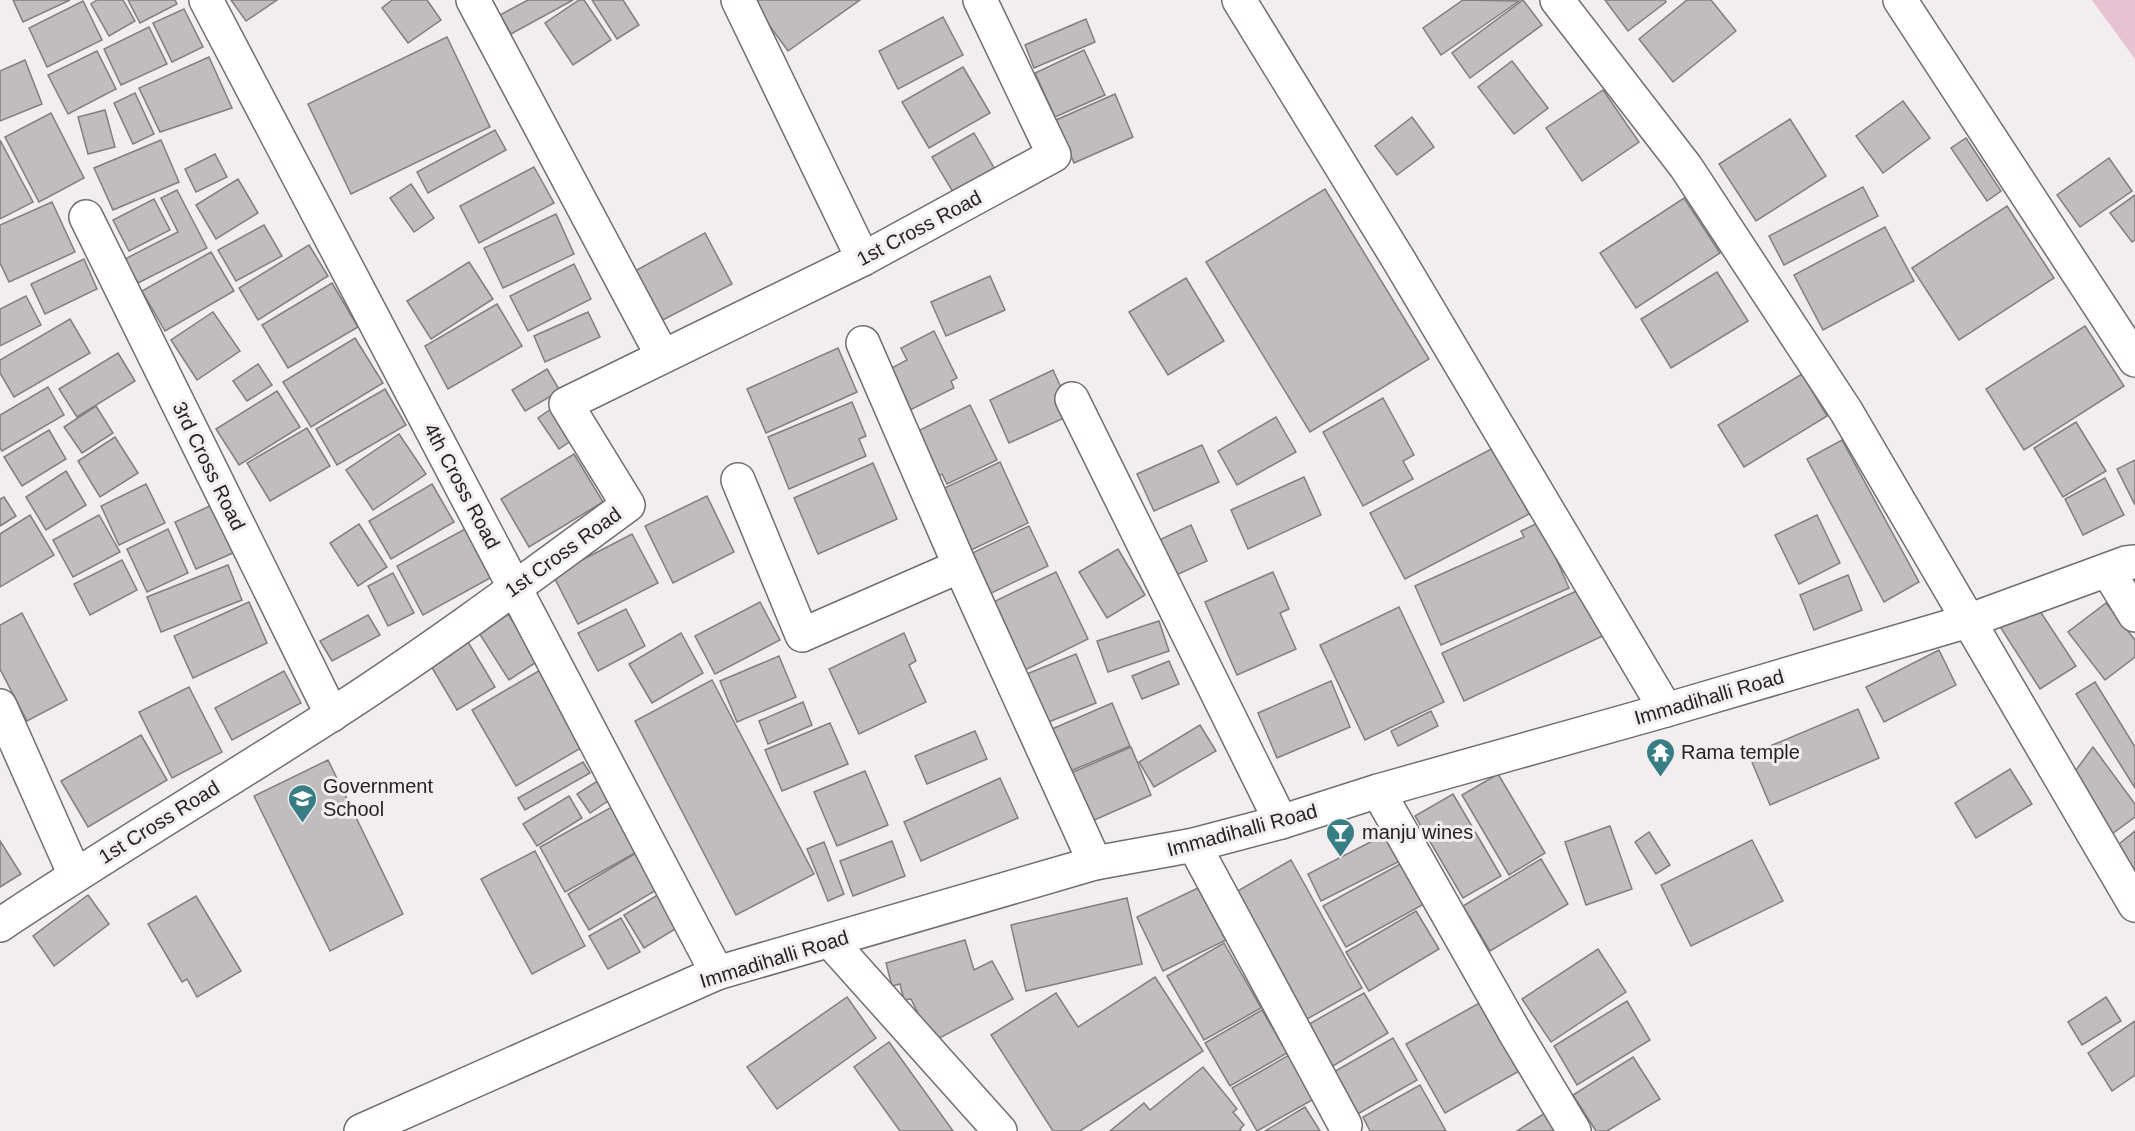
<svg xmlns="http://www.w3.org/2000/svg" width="2135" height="1131" viewBox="0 0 2135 1131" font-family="Arial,sans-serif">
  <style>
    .grass { fill: #e7c2d2 }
    .building { fill: #c1bdbf; stroke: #827e80; stroke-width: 1.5 }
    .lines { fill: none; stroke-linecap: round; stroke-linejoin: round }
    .minor-casing { stroke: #726e70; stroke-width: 36 }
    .minor { stroke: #fff; stroke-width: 33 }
    .labels { text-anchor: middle; stroke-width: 6; stroke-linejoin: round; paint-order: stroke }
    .street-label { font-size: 20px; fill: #252324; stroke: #f2edef }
    .poi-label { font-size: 20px; fill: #252324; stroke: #f2edef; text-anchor: start }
  </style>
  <rect width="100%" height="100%" fill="#f2edef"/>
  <polygon class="grass" points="2092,0 2135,0 2135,59"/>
  <g class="building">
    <polygon points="13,0 70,0 23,22"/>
    <polygon points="97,0 123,0 135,21 109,36 91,4"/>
    <polygon points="128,0 175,0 177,4 140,23"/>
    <polygon points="231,0 277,0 246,21"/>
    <polygon points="392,0 427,0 441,20 408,43 382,8"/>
    <polygon points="528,0 573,0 511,34 500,15"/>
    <polygon points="579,0 584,0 611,40 573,65 545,23"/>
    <polygon points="592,0 623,0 639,25 617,39"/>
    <polygon points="751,0 860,0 788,51"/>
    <polygon points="1463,0 1519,1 1441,55 1423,28"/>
    <polygon points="1523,0 1542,25 1470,78 1452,53"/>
    <polygon points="1605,0 1665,0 1666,2 1628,31"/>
    <polygon points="1687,0 1711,0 1736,31 1673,82 1639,39"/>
    <polygon points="83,1 102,40 47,67 29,28"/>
    <polygon points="184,9 203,47 172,62 153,23"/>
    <polygon points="943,17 963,55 898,89 879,51"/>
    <polygon points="1086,19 1095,42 1034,68 1025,45"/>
    <polygon points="149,27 167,64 121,85 104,49"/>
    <polygon points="447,37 490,127 351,194 308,104"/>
    <polygon points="1084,50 1105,95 1055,117 1035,73"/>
    <polygon points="97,51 116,89 68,114 48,75"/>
    <polygon points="209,57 232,108 160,132 139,88"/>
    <polygon points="25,60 42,104 0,121 0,71"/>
    <polygon points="1512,61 1548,108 1514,134 1478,87"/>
    <polygon points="963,67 990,113 929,148 902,102"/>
    <polygon points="1603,90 1639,142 1582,181 1546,128"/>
    <polygon points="135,93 154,134 133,144 114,103"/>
    <polygon points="1115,94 1133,137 1074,163 1056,120"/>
    <polygon points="1903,101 1930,138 1883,173 1856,136"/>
    <polygon points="105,110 115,147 88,154 78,117"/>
    <polygon points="51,113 84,178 39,202 5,137"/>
    <polygon points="1412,117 1434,147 1397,175 1375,146"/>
    <polygon points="1790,119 1826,176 1756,221 1719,164"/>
    <polygon points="495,130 506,150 428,193 417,172"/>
    <polygon points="974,133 997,173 956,197 932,157"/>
    <polygon points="1966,138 2001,191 1987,201 1951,148"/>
    <polygon points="0,140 33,202 0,219"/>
    <polygon points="161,140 179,182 113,210 94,168"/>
    <polygon points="215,154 227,177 196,192 185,169"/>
    <polygon points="2109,158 2132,191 2080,227 2057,195"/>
    <polygon points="534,167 554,203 479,243 460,206"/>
    <polygon points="238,179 258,213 216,239 196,205"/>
    <polygon points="411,184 434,218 414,232 390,198"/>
    <polygon points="1863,187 1878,216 1784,265 1769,236"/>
    <polygon points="1325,189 1429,359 1310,432 1206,262"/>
    <polygon points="177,190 207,248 138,283 125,259 178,232 161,198"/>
    <polygon points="2135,195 2135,240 2132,242 2110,213"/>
    <polygon points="1684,198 1720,253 1636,308 1600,253"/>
    <polygon points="154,199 170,230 129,251 113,220"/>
    <polygon points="52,202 75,252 9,282 0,263 0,225"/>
    <polygon points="2007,206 2054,278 1959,340 1912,268"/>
    <polygon points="556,214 574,254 503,288 484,248"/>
    <polygon points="264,225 282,256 236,281 218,250"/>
    <polygon points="1885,227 1914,281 1823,330 1794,275"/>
    <polygon points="705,233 732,284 659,322 633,272"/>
    <polygon points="309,245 328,276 258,320 239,288"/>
    <polygon points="211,252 234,291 165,331 142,291"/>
    <polygon points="84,259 97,289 45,314 31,284"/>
    <polygon points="469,262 493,299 431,339 407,301"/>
    <polygon points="574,264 591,299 528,331 510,296"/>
    <polygon points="1717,272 1748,321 1671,368 1641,319"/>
    <polygon points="990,276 1005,310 946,336 931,302"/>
    <polygon points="1186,278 1224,341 1168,375 1129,312"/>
    <polygon points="332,283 358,327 288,368 262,325"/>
    <polygon points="26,296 41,325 0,346 0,309"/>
    <polygon points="497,304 522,346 448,389 425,346"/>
    <polygon points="213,312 240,351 197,380 171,340"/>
    <polygon points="588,312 600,337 545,362 534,336"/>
    <polygon points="70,319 90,353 14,397 0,373 0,360"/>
    <polygon points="2085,326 2124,386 2024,450 1986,389"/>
    <polygon points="934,331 957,378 951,381 954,388 908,411 888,370 907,360 901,348"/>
    <polygon points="355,338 383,383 311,427 283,382"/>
    <polygon points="838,348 857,392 766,433 747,389"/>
    <polygon points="118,353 135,381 77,417 59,389"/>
    <polygon points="258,364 272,385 247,401 233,381"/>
    <polygon points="547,369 560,391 525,411 512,390"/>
    <polygon points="1053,370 1073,414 1009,443 990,400"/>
    <polygon points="1802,374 1827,416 1744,467 1718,425"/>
    <polygon points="48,387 64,415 2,451 0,448 0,415"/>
    <polygon points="385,389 406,425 337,465 316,429"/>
    <polygon points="277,391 300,427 239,465 216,429"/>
    <polygon points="1383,398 1414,455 1403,461 1413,479 1363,506 1323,432"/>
    <polygon points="852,402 866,436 859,439 866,456 789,489 768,437"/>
    <polygon points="970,405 997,460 947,484 942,474 939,476 914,433"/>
    <polygon points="96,406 113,433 82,453 64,427"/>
    <polygon points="554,407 575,438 559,449 538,418"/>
    <polygon points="1276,417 1296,452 1237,485 1218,451"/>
    <polygon points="2076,422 2106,471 2063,497 2034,448"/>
    <polygon points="307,428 330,466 270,501 247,463"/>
    <polygon points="49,430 66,459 22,486 4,457"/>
    <polygon points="399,434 426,474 373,510 346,470"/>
    <polygon points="115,437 138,473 100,497 78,461"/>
    <polygon points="1842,440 1919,582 1884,602 1807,459"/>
    <polygon points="1202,445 1219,482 1154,511 1137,474"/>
    <polygon points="1495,447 1529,514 1405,579 1370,513"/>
    <polygon points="574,454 603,502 529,547 501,499"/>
    <polygon points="2135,460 2135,505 2117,469"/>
    <polygon points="1000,462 1028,523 967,552 938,491"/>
    <polygon points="873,463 897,519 818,554 794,498"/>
    <polygon points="66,471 86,505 46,530 26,497"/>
    <polygon points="1304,477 1321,515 1248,549 1231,510"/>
    <polygon points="2105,478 2124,515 2083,535 2065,499"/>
    <polygon points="146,484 165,523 119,545 101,506"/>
    <polygon points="432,484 454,522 391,559 369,521"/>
    <polygon points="707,496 734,552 673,583 645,526"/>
    <polygon points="4,497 16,516 0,526 0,499"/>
    <polygon points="212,505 233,553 196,569 175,522"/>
    <polygon points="30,515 54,555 0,587 0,534"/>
    <polygon points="99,515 120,552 73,577 53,540"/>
    <polygon points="1817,515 1840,563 1799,584 1775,535"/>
    <polygon points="1540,522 1569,588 1441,645 1415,586 1524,537 1521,531"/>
    <polygon points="359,524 387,567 358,586 330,543"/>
    <polygon points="1191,525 1207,561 1172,577 1155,542"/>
    <polygon points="1029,526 1048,566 985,596 966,556"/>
    <polygon points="168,529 188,573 147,592 127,549"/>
    <polygon points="465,529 492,577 423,615 397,566"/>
    <polygon points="632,534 658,583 578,624 553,575"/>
    <polygon points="1118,549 1145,595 1107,618 1079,572"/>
    <polygon points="122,560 137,590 90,615 74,584"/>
    <polygon points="228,565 242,600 161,632 147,597"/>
    <polygon points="1056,572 1088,639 1017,674 985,606"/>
    <polygon points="1273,572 1289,609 1280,613 1296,649 1237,675 1205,602"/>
    <polygon points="393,573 414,613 388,626 368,586"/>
    <polygon points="1848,575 1862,610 1814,630 1800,595"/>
    <polygon points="1583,588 1605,635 1464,701 1442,653"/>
    <polygon points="249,602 267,643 193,678 174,636"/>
    <polygon points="760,602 780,640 715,674 695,636"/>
    <polygon points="2034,602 2076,666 2040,689 1999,625"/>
    <polygon points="2106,603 2135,640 2135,657 2105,680 2068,632"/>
    <polygon points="1399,607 1444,702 1365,740 1320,645"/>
    <polygon points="626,609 645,646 598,671 578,633"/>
    <polygon points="22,613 67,700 27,721 0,669 0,625"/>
    <polygon points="508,614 538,661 509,680 479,633"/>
    <polygon points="368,615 380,635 332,661 320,641"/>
    <polygon points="1159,621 1169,651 1108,672 1097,641"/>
    <polygon points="681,633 703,673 652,703 629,664"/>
    <polygon points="904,633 916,661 909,665 926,702 859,734 829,669"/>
    <polygon points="468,642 495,687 457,710 431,666"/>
    <polygon points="1939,650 1956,685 1884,722 1866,687"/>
    <polygon points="1076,654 1096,703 1036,727 1017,678"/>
    <polygon points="779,656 796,697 737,722 720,681"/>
    <polygon points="1169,661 1179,684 1142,699 1132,676"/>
    <polygon points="542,669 586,745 516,786 472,710"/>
    <polygon points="284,671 301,703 232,740 215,708"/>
    <polygon points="712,680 814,874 736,915 635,721"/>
    <polygon points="1331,681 1350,727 1277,758 1258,713"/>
    <polygon points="2095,682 2135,747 2135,788 2076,694"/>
    <polygon points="189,687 222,752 172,778 139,712"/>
    <polygon points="803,702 812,725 768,744 759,721"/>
    <polygon points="1112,703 1130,746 1061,775 1043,733"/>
    <polygon points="1858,709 1879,758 1770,805 1749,755"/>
    <polygon points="1431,711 1438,726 1398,746 1391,731"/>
    <polygon points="830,723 848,764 782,791 765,750"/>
    <polygon points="1200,725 1216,751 1154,787 1139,762"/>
    <polygon points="975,731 987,759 927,784 915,756"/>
    <polygon points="141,735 167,780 88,827 61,781"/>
    <polygon points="1131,747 1151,795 1083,825 1062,777"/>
    <polygon points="2093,747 2135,804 2135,817 2105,839 2076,770"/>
    <polygon points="328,760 403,914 330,951 254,796"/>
    <polygon points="583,762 590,773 525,810 518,798"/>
    <polygon points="2010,769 2032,804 1976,838 1955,803"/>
    <polygon points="865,771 888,825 837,846 814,792"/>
    <polygon points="1498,774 1545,853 1509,875 1462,795"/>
    <polygon points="1000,778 1018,818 921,861 904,822"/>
    <polygon points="599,780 611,799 590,813 577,794"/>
    <polygon points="1453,794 1501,876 1463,898 1415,816"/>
    <polygon points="569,796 582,818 537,846 523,824"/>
    <polygon points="619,803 644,848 565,892 540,847"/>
    <polygon points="1610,826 1632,889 1586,905 1565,842"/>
    <polygon points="2135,831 2135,887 2108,853"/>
    <polygon points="1649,832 1670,865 1656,874 1635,842"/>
    <polygon points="1386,834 1400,861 1321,901 1308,874"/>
    <polygon points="1752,840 1783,901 1691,946 1661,885"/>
    <polygon points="0,841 21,874 0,887"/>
    <polygon points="892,841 905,876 853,896 840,861"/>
    <polygon points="824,842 844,894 828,901 807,849"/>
    <polygon points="641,850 663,886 589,930 568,894"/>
    <polygon points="535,851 585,946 532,974 481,879"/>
    <polygon points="1541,859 1568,904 1490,951 1463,906"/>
    <polygon points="1291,860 1362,988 1300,1023 1229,896"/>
    <polygon points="1402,863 1424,904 1346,947 1323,906"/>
    <polygon points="1200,887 1226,940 1163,971 1137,917"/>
    <polygon points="666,890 685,923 644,948 624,915"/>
    <polygon points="88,895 109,924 54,966 33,936"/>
    <polygon points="196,896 241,971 197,997 187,979 182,982 148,924"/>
    <polygon points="1127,898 1142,964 1026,991 1011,925"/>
    <polygon points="1416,911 1439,949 1369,991 1346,952"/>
    <polygon points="621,918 640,952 608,969 589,936"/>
    <polygon points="965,940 974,970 992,961 1013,999 932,1042 911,999 904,1000 900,984 892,986 886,963"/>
    <polygon points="1224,943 1261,1008 1204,1040 1167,976"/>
    <polygon points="1598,949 1626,992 1551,1042 1522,999"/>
    <polygon points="1155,977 1203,1051 1080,1131 1053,1131 991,1035 1056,993 1078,1027"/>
    <polygon points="1364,993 1388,1033 1328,1069 1304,1027"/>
    <polygon points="847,997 876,1038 777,1109 747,1067"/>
    <polygon points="2106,997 2121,1021 2082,1045 2068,1022"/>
    <polygon points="1483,1001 1521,1070 1445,1113 1406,1044"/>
    <polygon points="1627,1001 1650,1040 1577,1085 1554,1046"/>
    <polygon points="1262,1010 1287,1053 1230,1086 1205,1043"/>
    <polygon points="2135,1021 2135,1075 2112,1091 2088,1053"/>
    <polygon points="1393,1038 1417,1080 1356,1115 1332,1073"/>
    <polygon points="889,1042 953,1131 900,1131 854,1067"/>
    <polygon points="1289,1055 1314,1099 1257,1131 1232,1088"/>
    <polygon points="1633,1057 1660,1099 1607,1131 1596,1131 1573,1095"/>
    <polygon points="1203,1067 1237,1109 1233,1112 1244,1125 1240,1129 1241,1131 1110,1131 1144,1103 1150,1110"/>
    <polygon points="1420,1085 1446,1131 1370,1131 1363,1117"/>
    <polygon points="1305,1107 1320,1131 1265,1131"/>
    <polygon points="1548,1111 1560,1131 1517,1131"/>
  </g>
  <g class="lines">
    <defs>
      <g id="minor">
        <polyline points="206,0 717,973"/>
        <polyline points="473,0 662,355"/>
        <polyline points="738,0 863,259"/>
        <polyline points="1239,0 1400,262 1666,710"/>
        <polyline points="1557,0 1686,167 1846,411 2135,905"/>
        <polyline points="1900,0 2135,360"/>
        <polyline points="86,217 332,715"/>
        <polyline points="863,343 960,566 1095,863"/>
        <polyline points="1072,399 1281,822"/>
        <polyline points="738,480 802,635 960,566"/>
        <polyline points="2108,571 2135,615"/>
        <polyline points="0,706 75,875"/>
        <polyline points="1378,791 1517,1036 1574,1131"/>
        <polyline points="1194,845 1345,1125"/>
        <path d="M0,925c109,-73 221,-139 331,-210 101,-65 199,-138 297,-210l-62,-101 297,-145 191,-104 -74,-155"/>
        <polyline points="830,941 1000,1131"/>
        <polyline points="361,1131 717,973 1095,863 1194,845 1281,822 1378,791 1666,710 1968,621 2126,563 2135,562"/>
      </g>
    </defs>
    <use href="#minor" class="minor-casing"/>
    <use href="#minor" class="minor"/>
  </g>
  <defs>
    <symbol id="temple-pin" viewBox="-11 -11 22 30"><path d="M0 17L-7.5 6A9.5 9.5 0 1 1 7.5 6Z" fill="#367e83" stroke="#f2edef"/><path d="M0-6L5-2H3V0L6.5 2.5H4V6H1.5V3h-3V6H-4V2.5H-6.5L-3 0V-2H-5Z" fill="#fff"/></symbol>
    <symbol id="school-pin" viewBox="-11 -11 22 30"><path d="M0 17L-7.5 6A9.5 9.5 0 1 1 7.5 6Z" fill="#367e83" stroke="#f2edef"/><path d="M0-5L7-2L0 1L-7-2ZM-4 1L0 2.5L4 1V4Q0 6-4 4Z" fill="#fff"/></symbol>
    <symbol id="bar-pin" viewBox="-11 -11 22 30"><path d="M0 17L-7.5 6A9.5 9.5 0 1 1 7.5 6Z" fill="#367e83" stroke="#f2edef"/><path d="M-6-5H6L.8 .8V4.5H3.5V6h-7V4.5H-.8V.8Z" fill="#fff"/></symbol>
  </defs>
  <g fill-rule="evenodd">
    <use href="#temple-pin" x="1644" y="736" width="33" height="45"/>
    <use href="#school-pin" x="286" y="782" width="33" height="45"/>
    <use href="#bar-pin" x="1324" y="816" width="33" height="45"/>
  </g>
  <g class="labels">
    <g class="street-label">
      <text transform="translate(919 228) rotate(-28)" y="7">1st Cross Road</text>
      <text transform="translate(209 466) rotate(64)" y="7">3rd Cross Road</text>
      <text transform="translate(462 486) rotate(62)" y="7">4th Cross Road</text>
      <text transform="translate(563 552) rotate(-36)" y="7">1st Cross Road</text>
      <text transform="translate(1709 697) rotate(-16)" y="7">Immadihalli Road</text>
      <text transform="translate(159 822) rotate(-32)" y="7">1st Cross Road</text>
      <text transform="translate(1242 830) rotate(-15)" y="7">Immadihalli Road</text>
      <text transform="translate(774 959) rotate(-17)" y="7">Immadihalli Road</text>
    </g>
    <g class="poi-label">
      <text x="1681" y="759">Rama temple</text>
      <text x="323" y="793">Government<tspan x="323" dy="23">School</tspan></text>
      <text x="1362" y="839">manju wines</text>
    </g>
  </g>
</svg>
